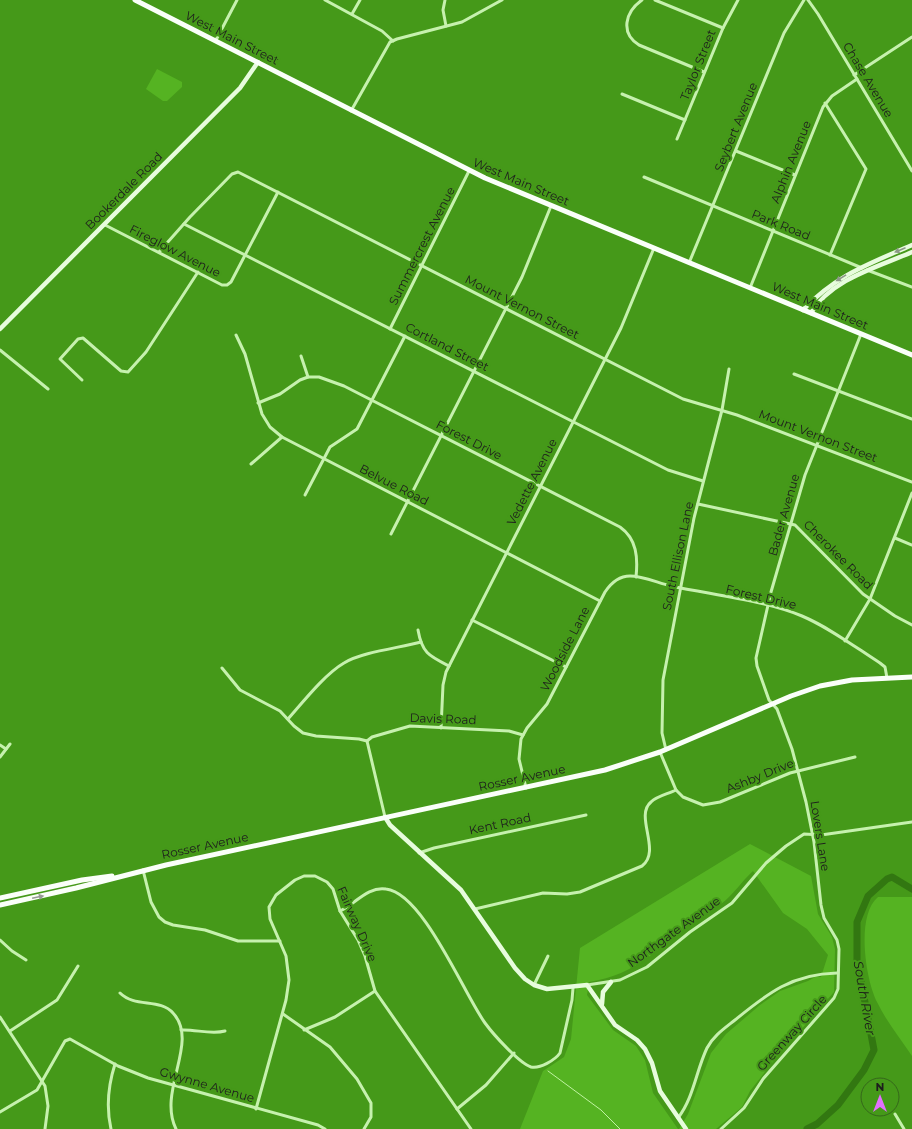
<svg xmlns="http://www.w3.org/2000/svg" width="912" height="1129" viewBox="0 0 912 1129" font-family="Montserrat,sans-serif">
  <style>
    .green { fill: #55b322 }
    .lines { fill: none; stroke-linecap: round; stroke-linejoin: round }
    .stream { stroke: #bff3a1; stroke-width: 1 }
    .river { stroke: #327711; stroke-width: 7 }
    .street { stroke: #c6f1ae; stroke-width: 3 }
    .secondary { stroke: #e7fcdd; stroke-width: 4.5 }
    .primary { stroke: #fafff9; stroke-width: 5 }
    .oneway { fill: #8c9887 }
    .oneway2 { fill: #979996 }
    .labels { text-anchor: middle; stroke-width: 4; stroke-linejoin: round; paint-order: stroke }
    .street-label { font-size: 12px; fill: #1d1d1d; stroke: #459919 }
    .water-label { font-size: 13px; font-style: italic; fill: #1b1c1a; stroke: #459919 }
  </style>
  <rect width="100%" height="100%" fill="#459919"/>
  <g class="green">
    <polygon points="157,69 182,82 182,87 167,101 163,101 146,89"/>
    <path d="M750,844l61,32 7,38 14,23 3,12 -1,43 -62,71 -22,28 -8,16 -26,22h-37l9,-15 23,-61 15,-19 34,-29 20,-14 28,-10 7,-4h6l7,-22 -21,-26 -24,-16 -30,-42c-11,10 -20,24 -32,33 -8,6 -18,10 -26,16 -37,28 -57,54 -106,62l-2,13 26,35 23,16 9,14 8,33 25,36h-158l23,-58 21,-14 7,-18 9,-91z"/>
    <path d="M878,897h34v159c-12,-18 -26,-35 -35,-54 -12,-24 -21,-87 1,-105z"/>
  </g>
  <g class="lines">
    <polyline class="stream" points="548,1071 601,1110 620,1129"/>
    <polyline class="river" points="807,1129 817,1124 838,1105 864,1070 874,1050 857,960 857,922 868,896 887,879 892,877 912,889"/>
    <g class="street">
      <polyline points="325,0 382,31 393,41"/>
      <polyline points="445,0 443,10 446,26"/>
      <path d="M642,0c-17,12 -22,33 -3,45l65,27"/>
      <polyline points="655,0 723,28"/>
      <polyline points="808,0 818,14 912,171"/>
      <polyline points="352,14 360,0"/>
      <polyline points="216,40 237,0"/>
      <polyline points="854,75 912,37"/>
      <polyline points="622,94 685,120"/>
      <polyline points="825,103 866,169 830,255"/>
      <polyline points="351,111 390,42 397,39 462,22 502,0"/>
      <polyline points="677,139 723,28 738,0"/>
      <polyline points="736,151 795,175"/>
      <polyline points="644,177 862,268"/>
      <polyline points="184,224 668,470 703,481"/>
      <polyline points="105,225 222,285 227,285 231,282 278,192"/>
      <polyline points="159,252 190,217 232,174 238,172 683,399 737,415 912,482"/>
      <polyline points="689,263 784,33 804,0"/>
      <polyline points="867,270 912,287"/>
      <polyline points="750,288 823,107 832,96 857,79"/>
      <polyline points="390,329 469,171"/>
      <polyline points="236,335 245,354 262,414 270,427 282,437 600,601"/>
      <polyline points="0,350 48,389"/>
      <polyline points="301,356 308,377"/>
      <polyline points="794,374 912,419"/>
      <polyline points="82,380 60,359 78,339 83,338 121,371 128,372 146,352 198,272"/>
      <path d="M258,403l22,-9 20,-14 8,-3h11l25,9 276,141c17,12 18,31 16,50"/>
      <polyline points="251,464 282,437"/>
      <polyline points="305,495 330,447 357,429 405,336"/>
      <polyline points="698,504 795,525 863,594 895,616 912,625"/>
      <polyline points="391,534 522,277 551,206"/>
      <polyline points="895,538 912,545"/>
      <polyline points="472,620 566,667"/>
      <path d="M418,630c4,23 11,26 31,36"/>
      <polyline points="845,641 870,599 912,493"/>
      <polyline points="222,668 240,690 280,711 294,726 303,733 316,736 359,739 367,741"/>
      <path d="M288,719c15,-17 37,-45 56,-56 18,-11 55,-15 77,-21"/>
      <polyline points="441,728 443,685 446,672 621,328 654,248"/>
      <polyline points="367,741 372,737 410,726 509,731 523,735"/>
      <polyline points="367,741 385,817"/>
      <polyline points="0,745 6,749"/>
      <polyline points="666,750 662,733 663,680 694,518 722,410 729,369"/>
      <polyline points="660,752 676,790 683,797 703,805 720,802 790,773 855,757"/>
      <polyline points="0,757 10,744"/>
      <path d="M526,788l-7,-29 2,-20 6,-11 20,-24 58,-112c6,-9 14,-16 25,-16 13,0 28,7 41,10 42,9 92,14 131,30 28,12 53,31 78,47l5,4 2,11"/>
      <polyline points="419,853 434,848 586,815"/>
      <polyline points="143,870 151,902 159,917 165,922 173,925 205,930 238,941 280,941"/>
      <path d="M475,909l68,-16 24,1 13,-2 62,-26c20,-15 -8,-50 9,-64 6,-6 17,-8 25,-12"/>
      <path d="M340,911c15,-7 28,-25 46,-22 37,4 78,105 99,134 8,11 34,40 46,44 9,2 24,-7 29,-14l12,-53 1,-12"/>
      <polyline points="0,940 12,951 26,960"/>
      <polyline points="534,985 548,956"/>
      <polyline points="587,985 620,980 647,967 690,932 732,903 766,863 786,846 804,834 821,835 912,822"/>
      <path d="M120,993c15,15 40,5 53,20 27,29 -16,78 3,116"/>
      <polyline points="283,1014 330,1047 357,1079 371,1103 371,1117 364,1129"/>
      <polyline points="0,1017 45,1086 48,1106 45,1129"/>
      <path d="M181,1030c14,-1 30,5 44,1"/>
      <polyline points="304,1030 335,1017 375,991"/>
      <polyline points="10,1031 57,1000 78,966"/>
      <polyline points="256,1109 286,1000 289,980 286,956 270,919 269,907 276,895 295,880 304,876 315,876 327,882 333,889 340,911 358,940 365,956 375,991 471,1129"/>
      <polyline points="457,1109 486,1085 514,1053"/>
      <polyline points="0,1112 37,1090 65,1041 70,1039 118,1066 148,1078 318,1125 325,1129"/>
      <polyline points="895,1114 904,1129"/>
      <path d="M678,1118c16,-21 18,-47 29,-70 6,-12 18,-20 28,-28 33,-27 57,-46 102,-47"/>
      <path d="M111,1129c-5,-22 -3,-43 4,-65"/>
      <polyline points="721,1129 744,1108 763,1079 834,998 838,989 839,949 837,940 824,918 821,905 814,842 806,802 792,749 777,709 769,700 757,666 756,658 771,592 805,475 861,334"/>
    </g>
    <g class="secondary">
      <path d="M803,310c33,-35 66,-46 109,-65"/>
      <path d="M811,313c20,-34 67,-46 101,-61"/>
      <polyline points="0,329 240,88 258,62"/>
      <polyline points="385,817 390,825 461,890 515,968 525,979 534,985 547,989 587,985 615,1025 637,1040 645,1049 652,1063 660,1091 686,1129"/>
      <polyline points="602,1004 603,992 611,982"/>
    </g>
    <g class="primary">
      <polyline points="135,0 485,178 912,355"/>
      <polyline points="0,898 82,880 112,876"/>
      <polyline points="0,905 76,888 166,865 605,770 660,752 791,696 820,686 852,680 912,677"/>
    </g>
  </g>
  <defs><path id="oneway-solid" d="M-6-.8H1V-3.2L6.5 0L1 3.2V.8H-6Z"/></defs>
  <g class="oneway">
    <use href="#oneway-solid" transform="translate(900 250) rotate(157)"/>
    <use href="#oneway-solid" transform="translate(841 278) rotate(149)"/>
  </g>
  <use class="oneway2" href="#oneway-solid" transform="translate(38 897) rotate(-12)"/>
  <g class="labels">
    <g class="street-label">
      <text transform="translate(232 38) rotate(27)" y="4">West Main Street</text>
      <text transform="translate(698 65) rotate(-68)" y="4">Taylor Street</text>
      <text transform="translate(868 80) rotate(59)" y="4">Chase Avenue</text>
      <text transform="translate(736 127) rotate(-68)" y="4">Seybert Avenue</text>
      <text transform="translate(791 162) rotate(-68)" y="4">Alphin Avenue</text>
      <text transform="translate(521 182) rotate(23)" y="4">West Main Street</text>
      <text transform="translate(124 191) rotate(-45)" y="4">Bookerdale Road</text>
      <text transform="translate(781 225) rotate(22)" y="4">Park Road</text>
      <text transform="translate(422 246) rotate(-63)" y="4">Summercrest Avenue</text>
      <text transform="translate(175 251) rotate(27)" y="4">Fireglow Avenue</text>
      <text transform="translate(820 306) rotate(23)" y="4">West Main Street</text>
      <text transform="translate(522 307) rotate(27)" y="4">Mount Vernon Street</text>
      <text transform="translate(447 347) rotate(27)" y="4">Cortland Street</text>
      <text transform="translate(818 436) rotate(21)" y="4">Mount Vernon Street</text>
      <text transform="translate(469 440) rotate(27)" y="4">Forest Drive</text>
      <text transform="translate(532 482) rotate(-63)" y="4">Vedette Avenue</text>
      <text transform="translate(394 485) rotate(27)" y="4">Belvue Road</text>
      <text transform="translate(784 515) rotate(-74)" y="4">Bader Avenue</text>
      <text transform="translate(838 555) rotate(45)" y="4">Cherokee Road</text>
      <text transform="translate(678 556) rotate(-78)" y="4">South Ellison Lane</text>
      <text transform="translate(761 597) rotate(13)" y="4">Forest Drive</text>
      <text transform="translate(565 649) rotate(-63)" y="4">Woodside Lane</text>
      <text transform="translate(443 719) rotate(2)" y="4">Davis Road</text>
      <text transform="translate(760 776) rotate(-22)" y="4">Ashby Drive</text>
      <text transform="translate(522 778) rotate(-12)" y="4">Rosser Avenue</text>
      <text transform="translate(500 824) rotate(-12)" y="4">Kent Road</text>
      <text transform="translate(820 836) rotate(81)" y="4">Lovers Lane</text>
      <text transform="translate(205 846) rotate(-12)" y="4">Rosser Avenue</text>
      <text transform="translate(357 924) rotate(66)" y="4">Fairway Drive</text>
      <text transform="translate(674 932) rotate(-36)" y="4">Northgate Avenue</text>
      <text transform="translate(792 1033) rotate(-48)" y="4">Greenway Circle</text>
      <text transform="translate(207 1085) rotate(16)" y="4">Gwynne Avenue</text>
    </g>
    <g class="water-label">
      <text transform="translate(865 998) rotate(80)" y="5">South River</text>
    </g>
  </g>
  <g transform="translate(880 1097)"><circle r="19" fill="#459919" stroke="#35671b"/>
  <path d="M0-3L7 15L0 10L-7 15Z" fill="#e36fff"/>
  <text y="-6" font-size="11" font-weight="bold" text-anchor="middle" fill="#1d1d1d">N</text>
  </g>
</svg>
